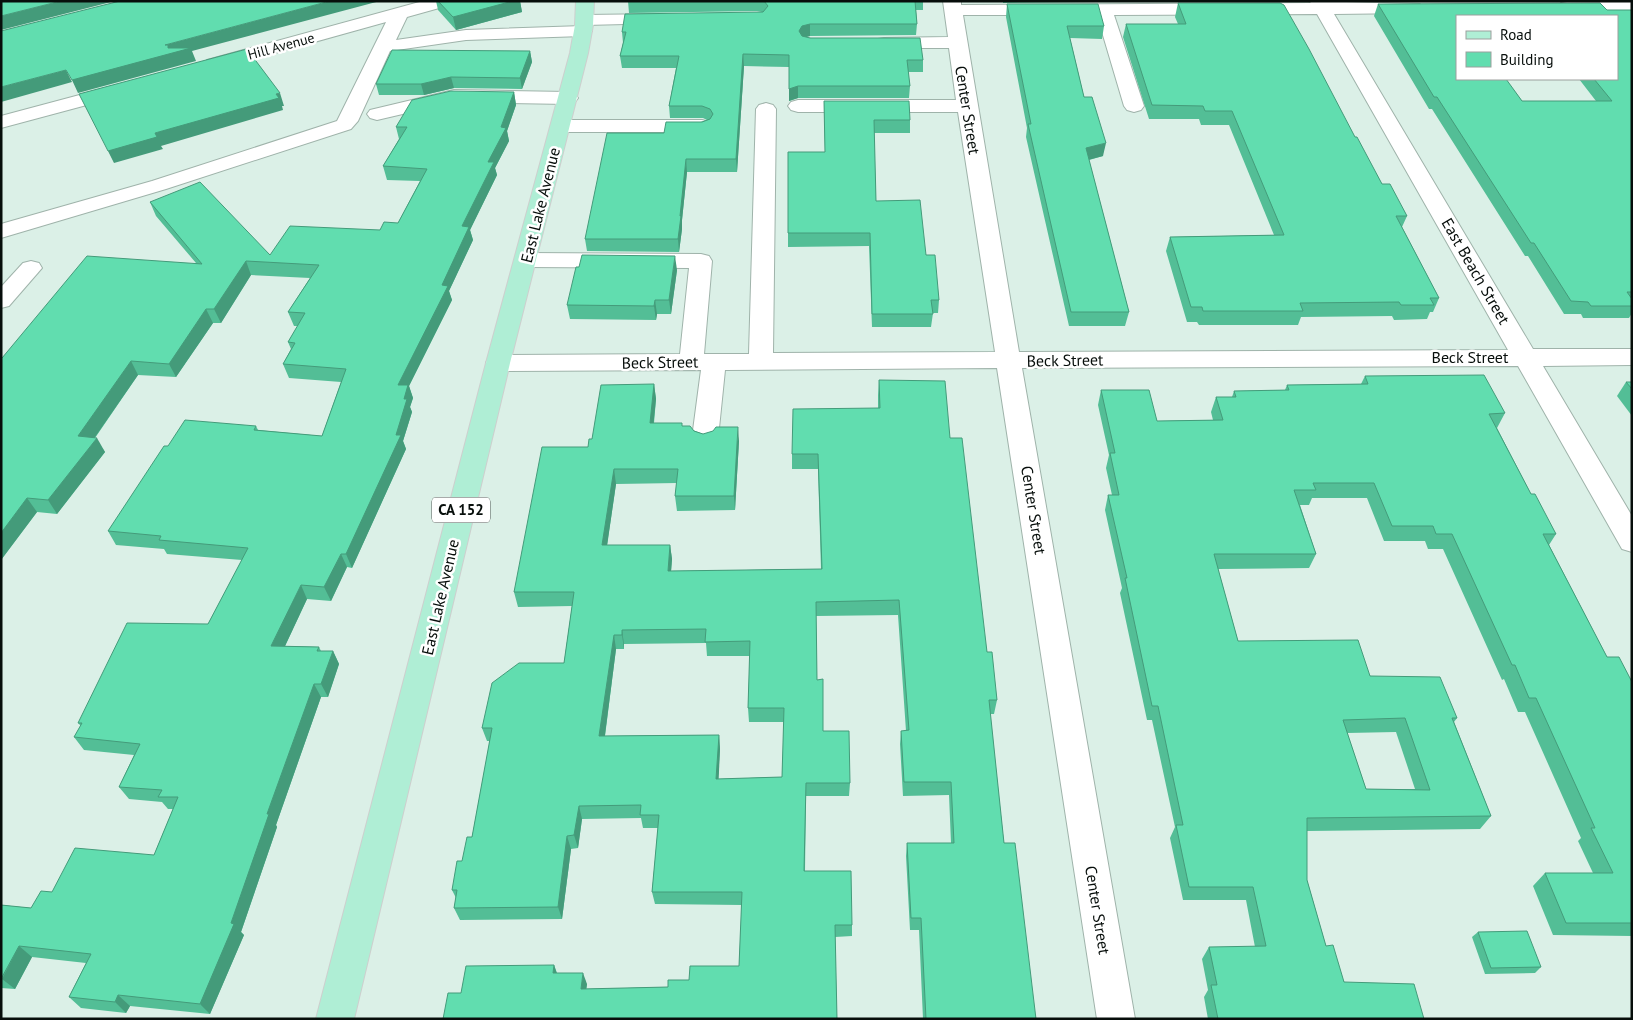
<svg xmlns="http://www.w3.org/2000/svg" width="1633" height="1020" viewBox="0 0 1633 1020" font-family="'PT Sans',sans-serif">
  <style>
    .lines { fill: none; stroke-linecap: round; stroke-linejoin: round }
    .minor-casing { stroke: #9fb3aa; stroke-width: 2 }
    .major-casing { stroke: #cdcfce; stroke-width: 2 }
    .minor { fill: #fff; fill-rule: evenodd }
    .major { fill: #afeed5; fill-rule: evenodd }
    .wall { fill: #53be96; fill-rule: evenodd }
    .shaded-wall { fill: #449b7a }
    .building { fill: #61ddaf; stroke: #449b7a; fill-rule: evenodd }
    .labels { text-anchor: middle; stroke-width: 5; stroke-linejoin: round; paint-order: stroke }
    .far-street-label { font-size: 14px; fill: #070e0b; stroke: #fff }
    .shield { fill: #fff; stroke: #515654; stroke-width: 1 }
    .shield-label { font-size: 15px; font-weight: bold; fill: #070e0b }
    .street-label { font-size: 16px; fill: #070e0b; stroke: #fff }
  </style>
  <rect width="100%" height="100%" fill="#dbf0e7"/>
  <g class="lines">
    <defs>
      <g id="minor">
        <polygon points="423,1 453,1 450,5 407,17 396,40 466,30 583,26 589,27 592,31 589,35 583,36 466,40 390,51 358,121 351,129 166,189 1,238 1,224 152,181 337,121 386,22 214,70 207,68 205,64 207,60"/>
        <path d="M943,1h18v4l350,-2 -2,-2 111,3 3,4 -3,4 -6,1 -80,1 199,335h99v16l-89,1 89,150v36l-10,-3 -104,-183 -496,2 113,651h-38l-100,-651 -272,2 -7,68 -4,6 -9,3 -9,-3 -4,-6 9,-68 -203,1 -9,-2 -3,-6 3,-6 9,-2 182,-1 9,-86 -163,-1 -8,-2 -3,-5 3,-5 8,-2 175,1 8,2 3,5 -8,93h45l7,-245 3,-4 7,-2 7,2 3,4 -3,244 222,-1 -37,-240h-160l-7,-2 -3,-4 3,-4 7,-2h158l-7,-52h-65l-6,-1 -3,-4 3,-4 6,-1 64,-1zM1317,14l191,336 -489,2 -56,-337h134l27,91 3,4 7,2 7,-2 3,-4 -30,-91z"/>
        <polygon points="1567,2 1632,2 1632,12 1561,11 1558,7 1561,3"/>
        <polygon points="661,14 667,15 670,19 667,23 585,25 579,24 576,20 579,16 585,15"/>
        <polygon points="117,85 124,87 127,91 124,95 1,128 1,116"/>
        <polygon points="454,90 568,92 575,94 578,98 575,102 568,104 454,102 377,120 370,118 367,114 370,110"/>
        <polygon points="561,120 702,120 709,122 712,126 709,130 702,132 561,132 554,130 551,126 554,122"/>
        <polygon points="31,261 39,263 42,268 9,306 1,308 1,287 23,263"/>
      </g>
      <polygon id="major" points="576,1 594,1 593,25 588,53 510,363 354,1019 316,1019 486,363 570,53 575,25"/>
    </defs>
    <use href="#minor" class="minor-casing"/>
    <use href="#major" class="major-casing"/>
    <use href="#minor" class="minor"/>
    <use href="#major" class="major"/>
  </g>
  <g class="wall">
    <polygon points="436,1 520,1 522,12 456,30 438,10"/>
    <polygon points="628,1 923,1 923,10 916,10 917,24 916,35 810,36 806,37 923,60 923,72 908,72 910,86 909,98 798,98 789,101 789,67 744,66 737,172 687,172 682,220 682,229 679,252 587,251 585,239 664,133 707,120 703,118 670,118 669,106 676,68 622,68 620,56 623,43 622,32 762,12 757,11 629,13"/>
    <polygon points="1003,1 1098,1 1098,2 1003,3"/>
    <polygon points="1169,1 1269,1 1169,2"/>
    <polygon points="1178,3 1355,137 1382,184 1407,216 1402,227 1439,298 1433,312 1430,312 1427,319 1394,320 1392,316 1301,317 1298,325 1199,325 1197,322 1187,322 1166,251 1170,237 1274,235 1229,125 1201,125 1199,119 1149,119 1123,37 1126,24 1178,24 1175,17"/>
    <polygon points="1007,4 1104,26 1102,39 1070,38 1084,97 1103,156 1089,160 1129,312 1125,326 1069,326 1026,137 1027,128 1006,17"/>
    <path d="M1378,4l229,6h25v303l-3,5h-46l-2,-4h-17l-36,-58h-3l-93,-147h-3l-55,-93zM1457,16h160v63h-38l17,22h-74z"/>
    <polygon points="530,51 532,62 522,89 454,88 424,95 379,95 376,84"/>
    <polygon points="514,92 516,105 507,131 509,141 495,168 497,175 470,230 473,240 449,291 452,300 409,386 413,398 410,407 412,412 403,441 406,449 352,568 347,567 331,601 307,599 285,646 319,647 321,651 333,651 339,664 328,697 321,697 276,825 277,827 241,932 244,935 210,1014 130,1006 126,1013 81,1008 69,997 86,963 32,957 15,989 1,988 1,905 31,908 52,892 154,855 173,809 168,809 162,802 129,799 119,787 134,755 84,750 74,737 81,726 78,723 208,624 242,560 167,554 164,549 116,545 108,531 168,446 256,426 258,430 322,436 341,382 289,378 283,364 291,349 288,342 298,326 294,326 288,312 310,278 251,275 221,323 213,323 176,377 138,375 95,438 105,452 57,514 37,512 1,560 1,358 196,263 156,216 150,202 270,255 380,230 398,223 420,181 387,180 383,166 399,139 396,127"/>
    <polygon points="824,101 910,120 910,133 874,133 876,201 926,255 939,300 938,313 933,313 931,327 872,327 869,246 788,247 788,233 825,152"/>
    <polygon points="677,270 671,314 657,314 656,320 570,319 567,305"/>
    <path d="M1365,376l140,37 -8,15 34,66 25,40 -7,11 58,112 25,25v254l-79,-1 -20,-49 12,-13h48l-15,-32 3,-3 -56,-126h-7l-14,-33 -2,1 -59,-131h-15l-3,-8h-41l-17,-43h-55l-3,7h-9l16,49 -7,14 -91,1 20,72 132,35 87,42 -3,4 37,94 -11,13 -173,2v49l19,66 18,36 80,37h-216l-4,-22 4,-7 -6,-31 7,-12h46l-9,-47h-63l-13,-62 5,-11 -23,-107h-5l-27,-127 2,-5 -17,-78 3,-15h4l-6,-27 3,-13 -11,-50 3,-15 56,31 56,-1 -2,-8 5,-15h16l2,-6 51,-1 2,-5 74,-1zM1396,732l19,57h-49l-19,-56z"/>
    <path d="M879,380l71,58 37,214 10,48 -3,14h-4l14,129 32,176h-113l-4,-89h-9l-4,-74 1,-13h44l-2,-48 -46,1 -3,-52 1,-13h5l-8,-116 -82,1 1,64 6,51 27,52 -1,13h-43l-1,75 47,54v11l-17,1 2,82 -376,-26 93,-28 3,8 30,11 -1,5 82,-2 21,-7 50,-14 3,-61 -87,-1 -3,-12 6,-64h-15l-2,-10 -59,1 -4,29 -7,1 -9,70 -102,1 -6,-12 2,-10 -4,-8 20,-53 18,-96h-3l-5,-13 82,-65 8,-57 -54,1 -4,-15 78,-153 62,-55 2,15 -2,24 28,3 21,8 36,7 -4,69 -58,1 -2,-15 2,-13 -61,1 -9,61h63l2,14 -1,12 150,-2 -3,-100h-26v-15l86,-46v-13zM706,643l1,13h43l-2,52 1,14h35l-2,55 -64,2 2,-30 -1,-14 -114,1 11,-87h8v-5z"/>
    <polygon points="1626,382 1632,382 1632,416 1617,396"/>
    <polygon points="1478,932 1541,967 1535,973 1485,974 1472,937"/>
  </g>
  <g class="shaded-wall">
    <polygon points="61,1 115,1 1,30 1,16"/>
    <polygon points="330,1 380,1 192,51 196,61 78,93 72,80 165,45"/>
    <polygon points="513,1 520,1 522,12 456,30 453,17"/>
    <polygon points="810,24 810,36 802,38 799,31 802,26"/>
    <polygon points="530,51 532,62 522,89 520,78"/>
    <polygon points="743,54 744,66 737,172 736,159"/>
    <polygon points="66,70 72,82 1,102 1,87"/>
    <polygon points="451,77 454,88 424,95 421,84"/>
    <polygon points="798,86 798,98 789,101 789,89"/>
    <polygon points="514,92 516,105 507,131 509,141 495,168 497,175 470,230 473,240 449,291 452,300 409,386 413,398 410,407 412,412 403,441 406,449 352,568 346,554 396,435 398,385 442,285 462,226 488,162"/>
    <polygon points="280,93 284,106 282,106 283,110 161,146 163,149 114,163 108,151 155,133"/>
    <polygon points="1106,143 1103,156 1084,161 1086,148"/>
    <polygon points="686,159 687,172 682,220 682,229 679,252 678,239 680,216"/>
    <polygon points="675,256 677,270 671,314 669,300"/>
    <polygon points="246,261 251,275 221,323 214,309"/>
    <polygon points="655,300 657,314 656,320 654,306"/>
    <polygon points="206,309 213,323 176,377 169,364"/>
    <polygon points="131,361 138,375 86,450 78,436"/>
    <polygon points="654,384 656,399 652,438 650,423"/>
    <polygon points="738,427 739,441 735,510 734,496"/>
    <polygon points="97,438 105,452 57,514 48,500"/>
    <polygon points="614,469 616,484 605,560 602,545"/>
    <polygon points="27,498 37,512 1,560 1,533"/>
    <polygon points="670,545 672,559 670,585 668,571"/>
    <polygon points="341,554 347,567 331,601 324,587"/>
    <polygon points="301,585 307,599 279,659 271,646"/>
    <polygon points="622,630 624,644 624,649 622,635"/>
    <polygon points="614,635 616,649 603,750 599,736"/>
    <polygon points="333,651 339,664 328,697 321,684"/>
    <polygon points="314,684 321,697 276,825 277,827 241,932 244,935 210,1014 200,1004 231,923 267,814"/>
    <polygon points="719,735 720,749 718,793 716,779"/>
    <polygon points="579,806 582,819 578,848 574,835"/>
    <polygon points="567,836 571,849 562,919 558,907"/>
    <polygon points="19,946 32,957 15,989 2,979"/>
    <polygon points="554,965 558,977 553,973"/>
    <polygon points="583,973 587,984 585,1000 581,989"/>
    <polygon points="118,995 130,1006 126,1013 115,1002"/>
  </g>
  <g class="building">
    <polygon points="1,1 61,1 1,16"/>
    <polygon points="120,1 330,1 165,45 168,45 168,48 191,48 72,80 66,70 1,87 1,31"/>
    <polygon points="438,1 513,1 453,17"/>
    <polygon points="764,1 915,1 917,24 810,24 802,26 799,31 802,36 810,38 920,38 923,60 907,60 910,86 798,86 789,89 789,55 743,54 736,159 686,159 680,216 681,216 678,239 585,239 607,133 664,133 666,122 702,122 710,119 713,114 710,109 702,106 669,106 679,56 620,56 626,32 622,32 625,14 763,12 768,6"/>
    <polygon points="1178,3 1280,3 1284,5 1309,49 1355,137 1357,137 1382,184 1390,184 1407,216 1396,216 1439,298 1430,298 1434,305 1401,305 1399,302 1300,303 1303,311 1203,311 1202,307 1191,307 1170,237 1284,235 1232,111 1205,111 1203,106 1152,105 1126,24 1186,24"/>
    <path d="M1600,3l7,7h25v282h-5l5,7v7h-41l-3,-4 -17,-1 -37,-58h-3l-94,-146h-3l-56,-93zM1457,16h160v63h-23l18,22h-90l-16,-22h-49z"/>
    <polygon points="1007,4 1098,4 1104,26 1067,26 1084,97 1092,97 1106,143 1086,148 1129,312 1071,312 1028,124 1031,124"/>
    <polygon points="247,49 280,93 276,94 279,98 155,133 157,137 108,151 79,94"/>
    <polygon points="392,50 530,51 520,78 451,77 421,84 376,84"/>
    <polygon points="451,91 514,92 501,127 506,128 488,162 494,162 462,226 469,227 442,285 448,286 398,385 408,385 404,399 407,399 396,435 401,435 346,554 341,554 324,587 301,585 271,646 319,647 317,651 333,651 321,684 314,684 267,814 269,814 231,923 234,924 200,1004 118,995 115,1002 69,997 91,954 19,946 1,979 1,905 31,908 41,891 52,892 75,848 154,855 178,797 158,797 162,790 119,787 140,744 74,737 82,723 78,723 127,623 208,624 248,548 159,540 161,536 108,531 164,446 168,446 185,420 256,426 254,430 322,436 346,369 283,364 295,343 288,342 305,313 288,312 319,265 246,261 214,309 206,309 169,364 131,361 78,436 97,438 48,500 27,498 1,533 1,358 2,358 87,256 202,264 150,202 200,182 270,255 290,226 380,230 384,222 398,223 427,169 383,166 407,127 396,127 412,100"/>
    <polygon points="824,101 909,101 910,120 874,120 876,201 920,200 926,255 935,255 939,300 931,300 933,314 872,314 870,233 788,233 788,152 825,152"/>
    <polygon points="582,255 675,256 669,300 655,300 654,306 567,305 576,267 579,267"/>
    <path d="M1484,375l21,38 -16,1 42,80h4l21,40h-13l64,123h12l13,25v241h-66l-21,-50h68l-22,-45h4l-59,-130h-7l-14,-33h-3l-60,-131h-16l-3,-8h-41l-18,-43h-61l3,7h-22l22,64h-102l24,87 120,-1 12,36 70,1 17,41h-5l39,98 -184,2v62l19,66 7,-1 11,37 70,2 10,35h-206l-7,-34h6l-8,-38 57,-1 -13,-59h-64l-13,-62h7l-25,-119h-6l-27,-128h2l-19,-83h11l-9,-42h5l-14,-63h48l8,31 66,-1 -7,-23h20l-2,-6 55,-1 -2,-5 81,-1 -3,-8zM1405,718l25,72 -64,-1 -23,-69z"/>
    <path d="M879,380l66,1 5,57h12l25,214h5l5,48h-8l15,143h11l21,176h-110l-5,-101h-10l-4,-75h47l-3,-61h-47l-3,-51 8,-1 -10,-130 -83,2 1,78 6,-1v52h26l1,52h-44l-2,88h47l1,54h-17l2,94h-394l5,-26h13l5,-27 88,-1 -1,8h30l-2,16 87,-2v-7h21l1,-14h49l3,-74h-90l7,-77h-19l1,-10 -62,1 -5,29 -7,1 -9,71 -104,1 3,-18h-5l5,-29h5l5,-24h5l20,-109h-10l10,-45 27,-20h45l10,-71h-60l28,-145h46l1,-8h3l9,-54 53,-1 -4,39h32v3h8l4,5 9,3 10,-3 3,-4h22l-4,69h-59l3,-27h-64l-12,76h68l-2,26 154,-2 -4,-115h-26l1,-45 87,-1zM706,629l-1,13 45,-1 -2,67h36l-2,69 -66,2 3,-44 -120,1 15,-101h8v-5z"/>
    <polygon points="1626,382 1632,382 1632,389"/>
    <polygon points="1527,931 1541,967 1491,968 1478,932"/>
  </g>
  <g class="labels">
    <g class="far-street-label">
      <text transform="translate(281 46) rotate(-15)" y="5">Hill Avenue</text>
    </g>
    <rect class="shield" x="432" y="497.5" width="58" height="25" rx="4"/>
    <g class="shield-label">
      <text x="461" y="515">CA 152</text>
    </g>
    <g class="street-label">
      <text transform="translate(968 110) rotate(81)" y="6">Center Street</text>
      <text transform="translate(540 205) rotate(-76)" y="6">East Lake Avenue</text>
      <text transform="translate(1476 271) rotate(60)" y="6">East Beach Street</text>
      <text x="1470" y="363">Beck Street</text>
      <text transform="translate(1065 360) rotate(-1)" y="6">Beck Street</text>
      <text transform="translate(660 362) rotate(-1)" y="6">Beck Street</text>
      <text transform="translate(1034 510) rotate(81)" y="6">Center Street</text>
      <text transform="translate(440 597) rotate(-77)" y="6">East Lake Avenue</text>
      <text transform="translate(1098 910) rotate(81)" y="6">Center Street</text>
    </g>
  </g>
  <rect width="1633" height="1020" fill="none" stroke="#070e0b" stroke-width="5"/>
  <rect x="1456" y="15" width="162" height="65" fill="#ffffff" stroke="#9c9f9d"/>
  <rect x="1466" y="31" width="25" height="8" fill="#afeed5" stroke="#9c9f9d"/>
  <text x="1500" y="40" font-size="15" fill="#070e0b">Road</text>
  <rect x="1466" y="52" width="25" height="15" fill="#61ddaf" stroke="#9c9f9d"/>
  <text x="1500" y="65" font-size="15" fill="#070e0b">Building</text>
</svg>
